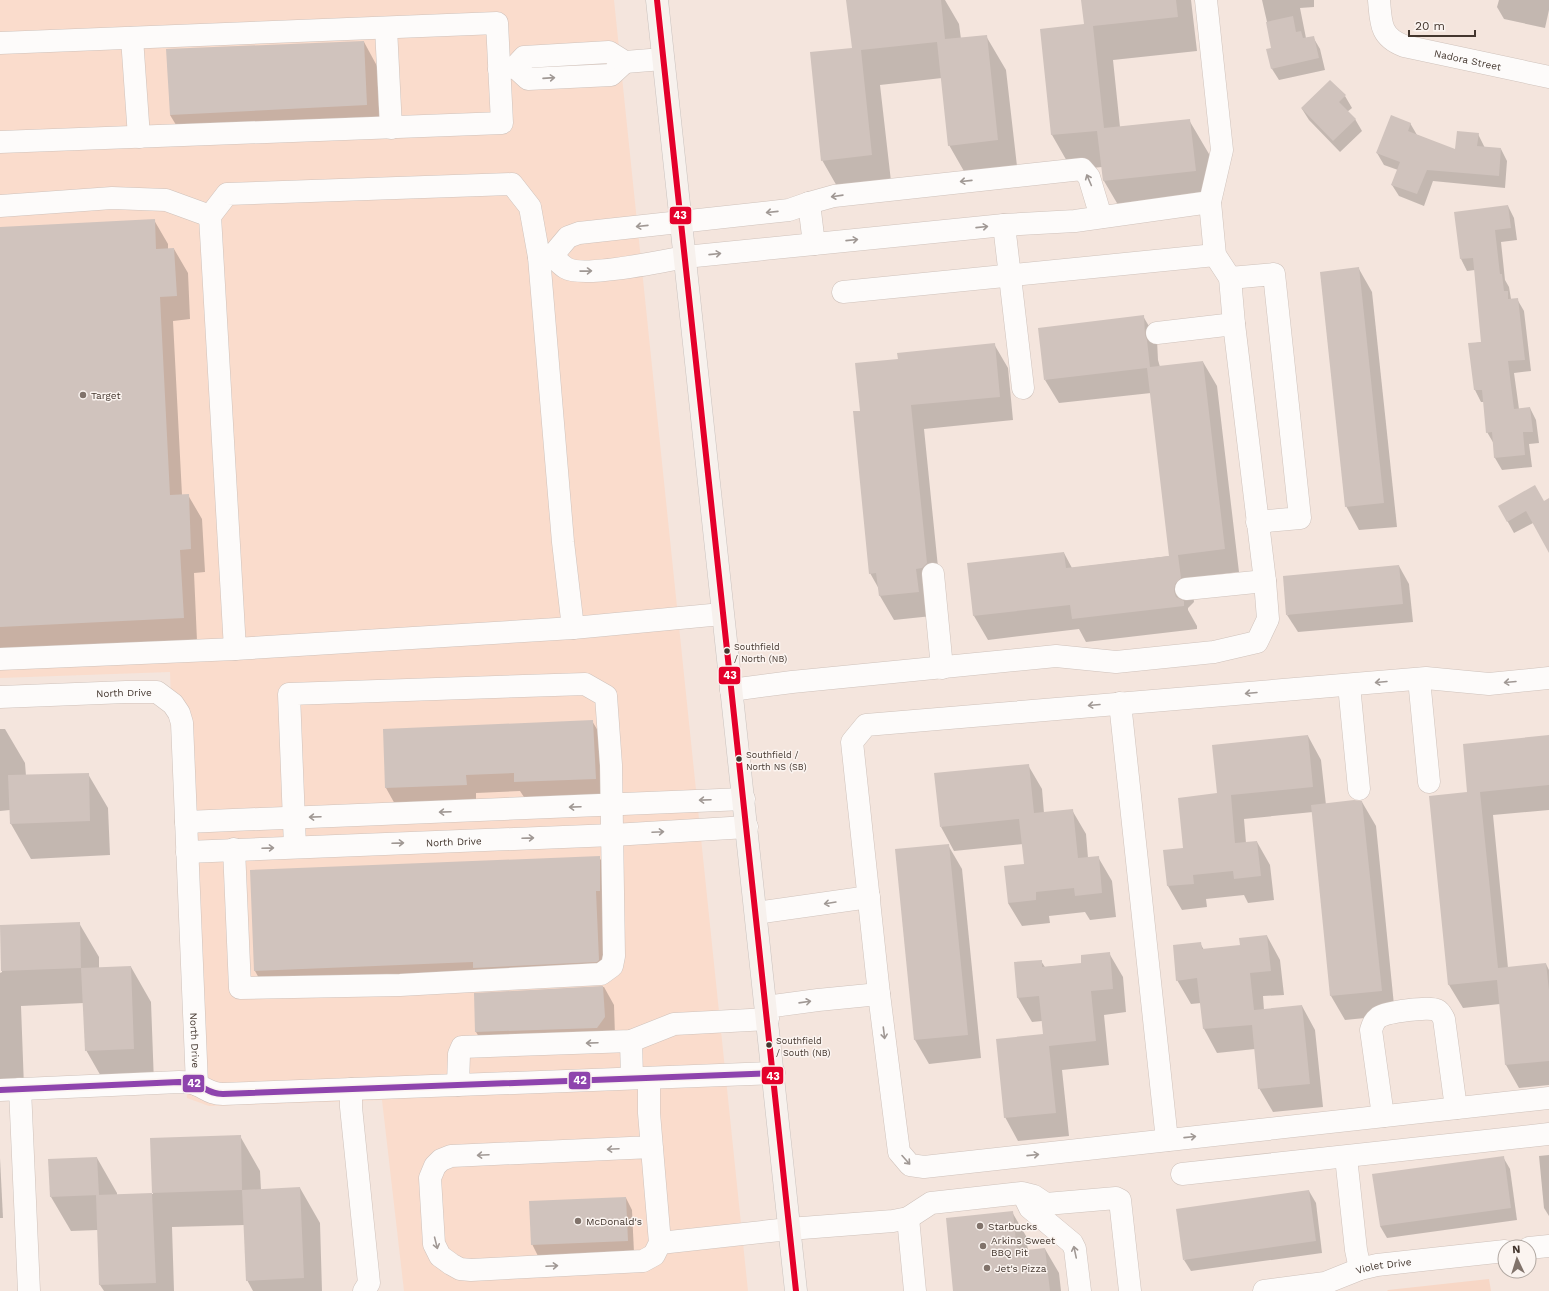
<svg xmlns="http://www.w3.org/2000/svg" width="1549" height="1291" viewBox="0 0 1549 1291" font-family="'Work Sans',sans-serif">
  <style>
    .built { fill: #fadccc }
    .green { fill: #f7d7c6 }
    .shadow { fill: #0003 }
    .building { fill: #d0c3bd }
    .lines { fill: none; stroke-linecap: round; stroke-linejoin: round }
    .minor-casing { stroke: #cfc2bb; stroke-width: 23 }
    .major-casing { stroke: #cac2be; stroke-width: 23 }
    .minor { stroke: #fdfbfa; stroke-width: 22 }
    .major { stroke: #f7f1ed; stroke-width: 22 }
    .bus-1-casing { stroke: #fbf4f0; stroke-width: 9 }
    .bus-2-casing { stroke: #fbf4f0; stroke-width: 9 }
    .bus-1 { stroke: #e4002b; stroke-width: 6 }
    .bus-2 { stroke: #8e44ad; stroke-width: 6 }
    .oneway { stroke: #a09894 }
    .poi-dot { fill: #81736b; stroke: #fbf4f0; stroke-width: 1.5 }
    .bus-dot { fill: #43362e; stroke: #fbf4f0; stroke-width: 1.5 }
    .labels { text-anchor: middle; stroke-width: 3; stroke-linejoin: round; paint-order: stroke }
    .bus-label { font-size: 9px; fill: #43362e; stroke: #fbf4f0; text-anchor: start }
    .street-label { font-size: 10px; fill: #43362e; stroke: #fbf4f0 }
    .poi-label { font-size: 10px; fill: #43362e; stroke: #fbf4f0; text-anchor: start }
    .line-badge { stroke: #fbf4f0; stroke-width: 1.5 }
    .badge-label { font-size: 11px; text-anchor: middle; font-weight: bold; fill: #fff }
  </style>
  <rect width="100%" height="100%" fill="#f4e5dd"/>
  <polygon class="built" points="0,0 614,0 748,1291 404,1291 382,1100 209,1106 187,1098 170,672 0,678"/>
  <polygon class="green" points="1489,1279 1491,1291 1387,1291 1388,1290"/>
  <g class="shadow">
    <polygon points="847,0 945,0 959,24 961,39 986,36 1006,70 1018,175 969,180 949,145 942,78 880,85 892,190 842,195 822,160 853,49"/>
    <polygon points="1082,0 1191,0 1197,51 1113,60 1120,127 1189,120 1209,154 1215,205 1124,215 1104,181 1102,167 1072,170 1052,135 1041,30 1085,25"/>
    <polygon points="1262,0 1314,0 1314,7 1300,8 1306,38 1313,37 1320,49 1325,70 1279,80 1272,69 1273,48"/>
    <polygon points="1499,0 1549,0 1549,10 1545,28 1504,19 1497,7"/>
    <polygon points="364,42 377,66 380,129 184,138 170,115"/>
    <polygon points="1345,96 1352,108 1347,112 1355,119 1362,131 1340,152 1309,120 1302,109"/>
    <polygon points="1410,123 1417,135 1456,151 1478,134 1485,148 1501,149 1507,161 1505,188 1433,181 1424,206 1399,196 1392,185 1398,170 1384,165 1377,153"/>
    <polygon points="1508,206 1514,218 1517,240 1501,242 1505,280 1509,287 1511,299 1517,299 1524,311 1531,371 1514,373 1519,409 1530,408 1536,420 1539,443 1529,444 1532,467 1502,470 1495,458 1494,444 1487,432 1484,402 1481,402 1475,390 1469,344 1482,342 1475,270 1467,271 1461,259 1455,213"/>
    <polygon points="154,220 168,244 168,249 174,249 188,273 190,319 173,321 182,495 188,495 202,519 205,572 194,573 197,641 0,652 0,228"/>
    <polygon points="1359,269 1372,292 1397,527 1359,530 1346,506"/>
    <polygon points="1143,316 1157,340 1158,360 1160,367 1203,362 1217,386 1239,572 1191,578 1194,602 1188,608 1188,610 1197,626 1197,629 1086,642 1079,629 988,640 974,616 968,564 1064,553 1072,568 1170,556 1151,393 1059,403 1045,380"/>
    <polygon points="994,344 1008,368 1013,420 924,429 940,587 932,616 894,620 880,596 879,589 870,573 861,412 899,360"/>
    <polygon points="1549,499 1549,546 1533,523 1514,533 1499,506 1544,502"/>
    <polygon points="1399,566 1409,584 1413,622 1298,632 1287,615"/>
    <polygon points="592,721 603,739 606,797 526,800 520,791 476,793 476,802 396,806 386,788 384,730"/>
    <polygon points="0,729 5,729 25,763 26,776 88,774 108,808 110,855 31,859 11,824 10,810 0,811"/>
    <polygon points="1308,736 1321,760 1326,805 1362,802 1376,826 1395,1015 1345,1020 1331,996 1313,812 1244,819 1246,843 1257,842 1270,865 1274,900 1248,903 1244,895 1206,899 1207,907 1182,910 1168,886 1164,851 1184,849 1218,794"/>
    <polygon points="1549,736 1549,810 1493,815 1508,968 1546,964 1549,970 1549,1085 1519,1088 1506,1065 1500,1004 1463,1008 1449,985 1430,797 1468,793"/>
    <polygon points="1028,765 1042,789 1044,813 1072,810 1086,834 1088,858 1098,857 1112,881 1116,917 1090,920 1085,912 1049,916 1050,923 1022,926 1008,903 1025,865 1023,844 954,851 941,827"/>
    <polygon points="948,845 962,869 981,1058 929,1064 915,1040"/>
    <polygon points="599,857 610,875 609,978 265,989 255,971 251,871"/>
    <polygon points="79,923 99,957 99,969 131,967 151,1002 154,1083 106,1085 86,1050 84,1003 21,1006 24,1087 0,1088 0,973 2,972 1,926"/>
    <polygon points="1267,936 1280,960 1284,995 1263,996 1264,1010 1302,1006 1315,1030 1323,1107 1273,1112 1259,1088 1255,1049 1217,1053 1204,1029 1201,1003 1191,1004 1177,980 1200,943 1204,950 1241,946"/>
    <polygon points="1109,953 1123,977 1126,1012 1104,1015 1109,1065 1062,1070 1069,1136 1018,1141 1005,1117 1044,1035 1042,1021 1032,1022 1018,998 1015,963 1041,961 1045,967 1082,964"/>
    <polygon points="604,987 614,1005 615,1036 487,1050 476,1032 475,994"/>
    <polygon points="240,1136 260,1171 261,1190 300,1188 320,1223 322,1291 253,1291 247,1280 245,1225 172,1227 174,1291 104,1291 100,1285 98,1230 71,1231 51,1197 97,1158 117,1193 117,1196 153,1194 151,1139"/>
    <polygon points="1549,1155 1549,1216 1544,1208 1539,1156"/>
    <polygon points="1503,1157 1510,1169 1517,1220 1387,1238 1380,1226"/>
    <polygon points="0,1158 3,1218 0,1218"/>
    <polygon points="1309,1191 1316,1203 1322,1253 1191,1271 1184,1260"/>
    <polygon points="626,1198 632,1210 634,1253 538,1256 532,1244"/>
    <polygon points="1012,1212 1026,1236 1028,1251 1045,1249 1059,1273 1061,1291 954,1291"/>
  </g>
  <g class="building">
    <polygon points="846,0 941,0 945,39 987,35 998,140 948,146 937,42 861,50 872,155 821,161 810,52 852,48"/>
    <polygon points="1081,0 1176,0 1178,17 1093,26 1104,128 1190,119 1196,171 1103,181 1097,131 1051,135 1040,29 1084,24"/>
    <polygon points="1293,16 1296,32 1301,31 1303,38 1314,36 1319,58 1271,69 1266,49 1271,48 1266,22"/>
    <polygon points="364,41 367,105 170,115 166,49"/>
    <polygon points="1330,80 1346,95 1339,102 1356,119 1333,141 1301,108"/>
    <polygon points="1391,115 1411,123 1408,131 1455,149 1457,131 1479,133 1477,146 1501,148 1499,176 1427,170 1417,194 1391,185 1400,162 1376,153"/>
    <polygon points="1508,205 1511,228 1495,230 1500,274 1502,274 1504,291 1508,291 1508,299 1518,298 1525,360 1508,361 1514,409 1530,407 1533,432 1523,432 1525,455 1494,458 1492,432 1486,433 1482,390 1474,390 1468,343 1481,342 1473,258 1460,259 1454,212"/>
    <polygon points="155,219 156,249 174,248 177,296 160,297 170,495 189,494 191,549 180,550 184,618 0,627 0,227"/>
    <polygon points="1359,267 1384,503 1345,507 1320,272"/>
    <polygon points="1144,315 1145,335 1147,340 1150,367 1203,361 1225,549 1178,555 1181,578 1175,584 1174,591 1176,597 1184,601 1184,606 1072,619 1070,605 973,616 967,563 1064,552 1066,568 1169,556 1147,368 1044,380 1038,328"/>
    <polygon points="995,343 1000,397 911,405 927,563 922,568 916,569 919,592 879,596 876,573 869,574 853,411 860,411 855,363 898,359 897,353"/>
    <polygon points="1535,485 1544,501 1549,498 1549,553 1526,511 1507,522 1498,506"/>
    <polygon points="1399,565 1403,604 1286,615 1283,576"/>
    <polygon points="593,720 596,779 514,782 514,773 466,775 467,785 385,788 383,729"/>
    <polygon points="1308,735 1313,787 1231,795 1235,843 1257,841 1261,876 1234,879 1233,871 1193,875 1194,884 1167,886 1163,850 1183,848 1178,798 1217,793 1212,745"/>
    <polygon points="1549,735 1549,785 1480,792 1498,968 1546,963 1549,990 1549,1061 1505,1065 1497,980 1448,985 1429,796 1467,792 1463,744"/>
    <polygon points="1029,764 1034,813 1073,809 1078,858 1099,856 1102,893 1075,896 1074,888 1036,892 1036,900 1008,903 1004,866 1024,864 1019,819 940,827 934,773"/>
    <polygon points="89,773 90,821 10,824 8,775"/>
    <polygon points="1354,800 1362,801 1382,991 1330,996 1311,805"/>
    <polygon points="949,844 968,1035 914,1040 895,849"/>
    <polygon points="600,856 600,891 596,891 599,960 597,962 473,968 473,962 254,971 250,870"/>
    <polygon points="80,922 81,968 1,971 0,925"/>
    <polygon points="1267,935 1271,971 1250,973 1254,1010 1302,1005 1310,1084 1258,1089 1252,1025 1203,1029 1197,978 1176,981 1173,945 1201,942 1202,949 1240,945 1239,938"/>
    <polygon points="1110,952 1113,989 1091,991 1096,1041 1049,1046 1056,1113 1004,1118 996,1039 1043,1034 1039,996 1017,998 1014,962 1042,960 1042,967 1081,963 1081,955"/>
    <polygon points="131,966 134,1049 85,1051 81,968"/>
    <polygon points="603,986 605,1017 597,1028 475,1032 474,993"/>
    <polygon points="241,1135 242,1190 152,1193 150,1138"/>
    <polygon points="1504,1156 1511,1208 1380,1226 1372,1174"/>
    <polygon points="97,1157 99,1195 50,1197 48,1159"/>
    <polygon points="300,1187 304,1278 246,1281 242,1190"/>
    <polygon points="1309,1190 1316,1241 1183,1260 1176,1209"/>
    <polygon points="152,1193 156,1283 99,1285 96,1195"/>
    <polygon points="626,1197 628,1241 531,1245 529,1201"/>
    <polygon points="1013,1211 1017,1251 1045,1248 1050,1291 953,1291 946,1218"/>
  </g>
  <g class="lines">
    <defs>
      <g id="minor">
        <path id="s1" d="M1379,0c2,23 1,37 25,46l145,31"/>
        <polyline points="386,28 391,128"/>
        <polyline points="132,38 139,137"/>
        <polyline points="0,43 497,23 502,123 0,142"/>
        <polyline points="515,67 528,79 611,75 625,62"/>
        <polyline points="499,69 515,67 524,57 609,52 625,62 663,59"/>
        <polyline points="809,203 814,244"/>
        <polyline points="0,206 112,198 166,200 210,216"/>
        <polyline points="1004,225 1023,388"/>
        <path d="M552,256c5,4 9,9 14,12 16,10 98,-7 119,-11l319,-32 71,-4 135,-19"/>
        <polyline points="539,257 563,542 573,628"/>
        <polyline points="1230,278 1274,274 1300,518 1257,522"/>
        <polyline points="843,292 1215,255"/>
        <polyline points="1157,333 1234,324"/>
        <polyline points="933,574 942,668"/>
        <polyline points="1186,589 1265,581"/>
        <polyline points="722,614 573,628 235,649 210,216 227,194 512,184 530,207 539,257 552,256 568,237 579,233 789,210 809,203 834,196 1082,169 1089,177 1101,217"/>
        <polyline points="0,659 235,649"/>
        <polyline points="1549,678 1489,684 1426,678 866,725 852,742 879,994 895,1121 899,1152 910,1165 924,1167 1549,1098"/>
        <polyline points="1419,679 1429,782"/>
        <polyline points="1349,685 1359,789"/>
        <polyline points="731,690 792,682 1056,656 1116,662 1214,652 1257,642 1268,619 1265,581 1234,324 1230,278 1215,255 1210,202 1222,150 1206,0"/>
        <path id="s2" d="M0,697l126,-5h31l16,12 6,9 3,10 15,362"/>
        <polyline points="1120,703 1167,1140"/>
        <polyline points="186,822 744,799"/>
        <polyline points="234,849 240,988 400,985 601,974 612,966 614,956 611,765 606,696 585,684 289,694 295,847"/>
        <path id="s3" d="M187,852l426,-17 134,-8"/>
        <polyline points="756,913 869,897"/>
        <polyline points="766,1007 818,1000 879,994"/>
        <polyline points="631,1041 632,1078"/>
        <polyline points="649,1078 649,1113 660,1243 654,1255 643,1261 471,1270 460,1269 451,1264 440,1256 434,1244 430,1178 435,1166 441,1160 451,1156 652,1147"/>
        <polyline points="458,1085 459,1054 462,1047 631,1041 674,1024 768,1019"/>
        <polyline points="20,1089 29,1291"/>
        <polyline points="351,1089 351,1107 369,1283 364,1291"/>
        <path d="M0,1090l179,-8c6,0 11,0 16,2 11,4 15,10 28,10l551,-21"/>
        <path d="M1383,1116l-12,-86c2,-6 3,-9 8,-13 8,-5 50,-11 58,-7 4,2 5,6 7,9l12,89"/>
        <polyline points="1346,1157 1356,1250 1360,1269"/>
        <polyline points="1182,1174 1549,1134"/>
        <polyline points="1025,1198 1030,1208 1072,1243 1075,1249 1080,1291"/>
        <polyline points="908,1218 915,1291"/>
        <polyline points="660,1243 789,1229 893,1221 908,1218 931,1203 1022,1193 1034,1196 1046,1204 1116,1198 1120,1200 1130,1291"/>
        <polyline points="1529,1248 1549,1246"/>
        <path id="s4" d="M1264,1291l61,-8 35,-14 17,-4 128,-14"/>
      </g>
      <polyline id="major" points="657,0 796,1291"/>
    </defs>
    <use href="#minor" class="minor-casing"/>
    <use href="#major" class="major-casing"/>
    <use href="#minor" class="minor"/>
    <use href="#major" class="major"/>
    <defs>
      <polyline id="bus-1" points="657,0 796,1291"/>
      <path id="bus-2" d="M0,1090l179,-8c6,0 11,0 16,2 11,4 15,10 28,10l551,-21"/>
    </defs>
    <use href="#bus-1" class="bus-1-casing"/>
    <use href="#bus-2" class="bus-2-casing"/>
    <use href="#bus-1" class="bus-1"/>
    <use href="#bus-2" class="bus-2"/>
  </g>
  <defs><path id="oneway-shaft" d="M-6 0H5M1.5-3L5.5 0L1.5 3" fill="none" stroke-width="1.6" stroke-linecap="round" stroke-linejoin="round"/></defs>
  <g class="oneway">
    <use href="#oneway-shaft" transform="translate(549 78) rotate(-4)"/>
    <use href="#oneway-shaft" transform="translate(1089 180) rotate(-113)"/>
    <use href="#oneway-shaft" transform="translate(966 181) rotate(174)"/>
    <use href="#oneway-shaft" transform="translate(837 196) rotate(172)"/>
    <use href="#oneway-shaft" transform="translate(772 212) rotate(174)"/>
    <use href="#oneway-shaft" transform="translate(642 226) rotate(174)"/>
    <use href="#oneway-shaft" transform="translate(982 227) rotate(-6)"/>
    <use href="#oneway-shaft" transform="translate(852 240) rotate(-6)"/>
    <use href="#oneway-shaft" transform="translate(715 254) rotate(-6)"/>
    <use href="#oneway-shaft" transform="translate(586 271) rotate(-1)"/>
    <use href="#oneway-shaft" transform="translate(1381 682) rotate(175)"/>
    <use href="#oneway-shaft" transform="translate(1510 682) rotate(175)"/>
    <use href="#oneway-shaft" transform="translate(1251 693) rotate(175)"/>
    <use href="#oneway-shaft" transform="translate(1094 705) rotate(175)"/>
    <use href="#oneway-shaft" transform="translate(705 800) rotate(178)"/>
    <use href="#oneway-shaft" transform="translate(575 807) rotate(178)"/>
    <use href="#oneway-shaft" transform="translate(445 812) rotate(178)"/>
    <use href="#oneway-shaft" transform="translate(315 817) rotate(178)"/>
    <use href="#oneway-shaft" transform="translate(658 832) rotate(-3)"/>
    <use href="#oneway-shaft" transform="translate(528 838) rotate(-2)"/>
    <use href="#oneway-shaft" transform="translate(398 843) rotate(-2)"/>
    <use href="#oneway-shaft" transform="translate(268 848) rotate(-2)"/>
    <use href="#oneway-shaft" transform="translate(830 903) rotate(171)"/>
    <use href="#oneway-shaft" transform="translate(805 1002) rotate(-8)"/>
    <use href="#oneway-shaft" transform="translate(884 1033) rotate(83)"/>
    <use href="#oneway-shaft" transform="translate(592 1043) rotate(178)"/>
    <use href="#oneway-shaft" transform="translate(1190 1137) rotate(-6)"/>
    <use href="#oneway-shaft" transform="translate(613 1149) rotate(177)"/>
    <use href="#oneway-shaft" transform="translate(483 1155) rotate(177)"/>
    <use href="#oneway-shaft" transform="translate(1033 1155) rotate(-6)"/>
    <use href="#oneway-shaft" transform="translate(906 1160) rotate(48)"/>
    <use href="#oneway-shaft" transform="translate(436 1243) rotate(76)"/>
    <use href="#oneway-shaft" transform="translate(1075 1252) rotate(-102)"/>
    <use href="#oneway-shaft" transform="translate(552 1266) rotate(-3)"/>
  </g>
  <g class="poi-dot">
    <circle cx="83" cy="395" r="4"/>
    <circle cx="578" cy="1221" r="4"/>
    <circle cx="980" cy="1226" r="4"/>
    <circle cx="983" cy="1246" r="4"/>
    <circle cx="987" cy="1268" r="4"/>
  </g>
  <g class="bus-dot">
    <circle cx="727" cy="651" r="3.5"/>
    <circle cx="739" cy="759" r="3.5"/>
    <circle cx="769" cy="1045" r="3.5"/>
  </g>
  <g class="labels">
    <g class="bus-label">
      <text x="734" y="650">Southfield<tspan x="734" dy="12">/ North (NB)</tspan></text>
      <text x="746" y="758">Southfield /<tspan x="746" dy="12">North NS (SB)</tspan></text>
      <text x="776" y="1044">Southfield<tspan x="776" dy="12">/ South (NB)</tspan></text>
    </g>
    <g class="street-label">
      <text dy="4" stroke="none"><textPath href="#s1" startOffset="122">Nadora Street</textPath></text>
      <text dy="4" stroke="none"><textPath href="#s2" startOffset="124">North Drive</textPath></text>
      <text dy="4" stroke="none"><textPath href="#s3" startOffset="267">North Drive</textPath></text>
      <text dy="4" stroke="none"><textPath href="#s2" startOffset="516">North Drive</textPath></text>
      <text dy="4" stroke="none"><textPath href="#s4" startOffset="123">Violet Drive</textPath></text>
    </g>
    <g class="poi-label">
      <text x="91" y="399">Target</text>
      <text x="586" y="1225">McDonald's</text>
      <text x="988" y="1230">Starbucks</text>
      <text x="991" y="1244">Arkins Sweet<tspan x="991" dy="12">BBQ Pit</tspan></text>
      <text x="995" y="1272">Jet's Pizza</text>
    </g>
  </g>
  <g class="line-badge">
    <rect x="669" y="206" width="23" height="19" rx="4" fill="#e4002b"/>
    <rect x="718" y="666" width="23" height="19" rx="4" fill="#e4002b"/>
    <rect x="761" y="1066" width="23" height="19" rx="4" fill="#e4002b"/>
    <rect x="568" y="1071" width="23" height="19" rx="4" fill="#8e44ad"/>
    <rect x="182" y="1074" width="23" height="19" rx="4" fill="#8e44ad"/>
  </g>
  <g class="badge-label">
    <text x="680" y="219">43</text>
    <text x="730" y="679">43</text>
    <text x="773" y="1080">43</text>
    <text x="580" y="1084">42</text>
    <text x="194" y="1087">42</text>
  </g>
  <g transform="translate(1517 1259) rotate(356)"><circle r="19" fill="#fbf4f0" stroke="#b1a8a2"/>
  <path d="M0-3L7 15L0 10L-7 15Z" fill="#81736b"/>
  <text y="-6" font-size="11" font-weight="bold" text-anchor="middle" fill="#43362e">N</text>
  </g>
  <path d="M1409 30v6h66v-6" fill="none" stroke="#43362e" stroke-width="2"/>
  <text x="1415" y="30" font-size="12" fill="#43362e" stroke="#fbf4f0" stroke-width="3" paint-order="stroke">20 m</text>
</svg>
